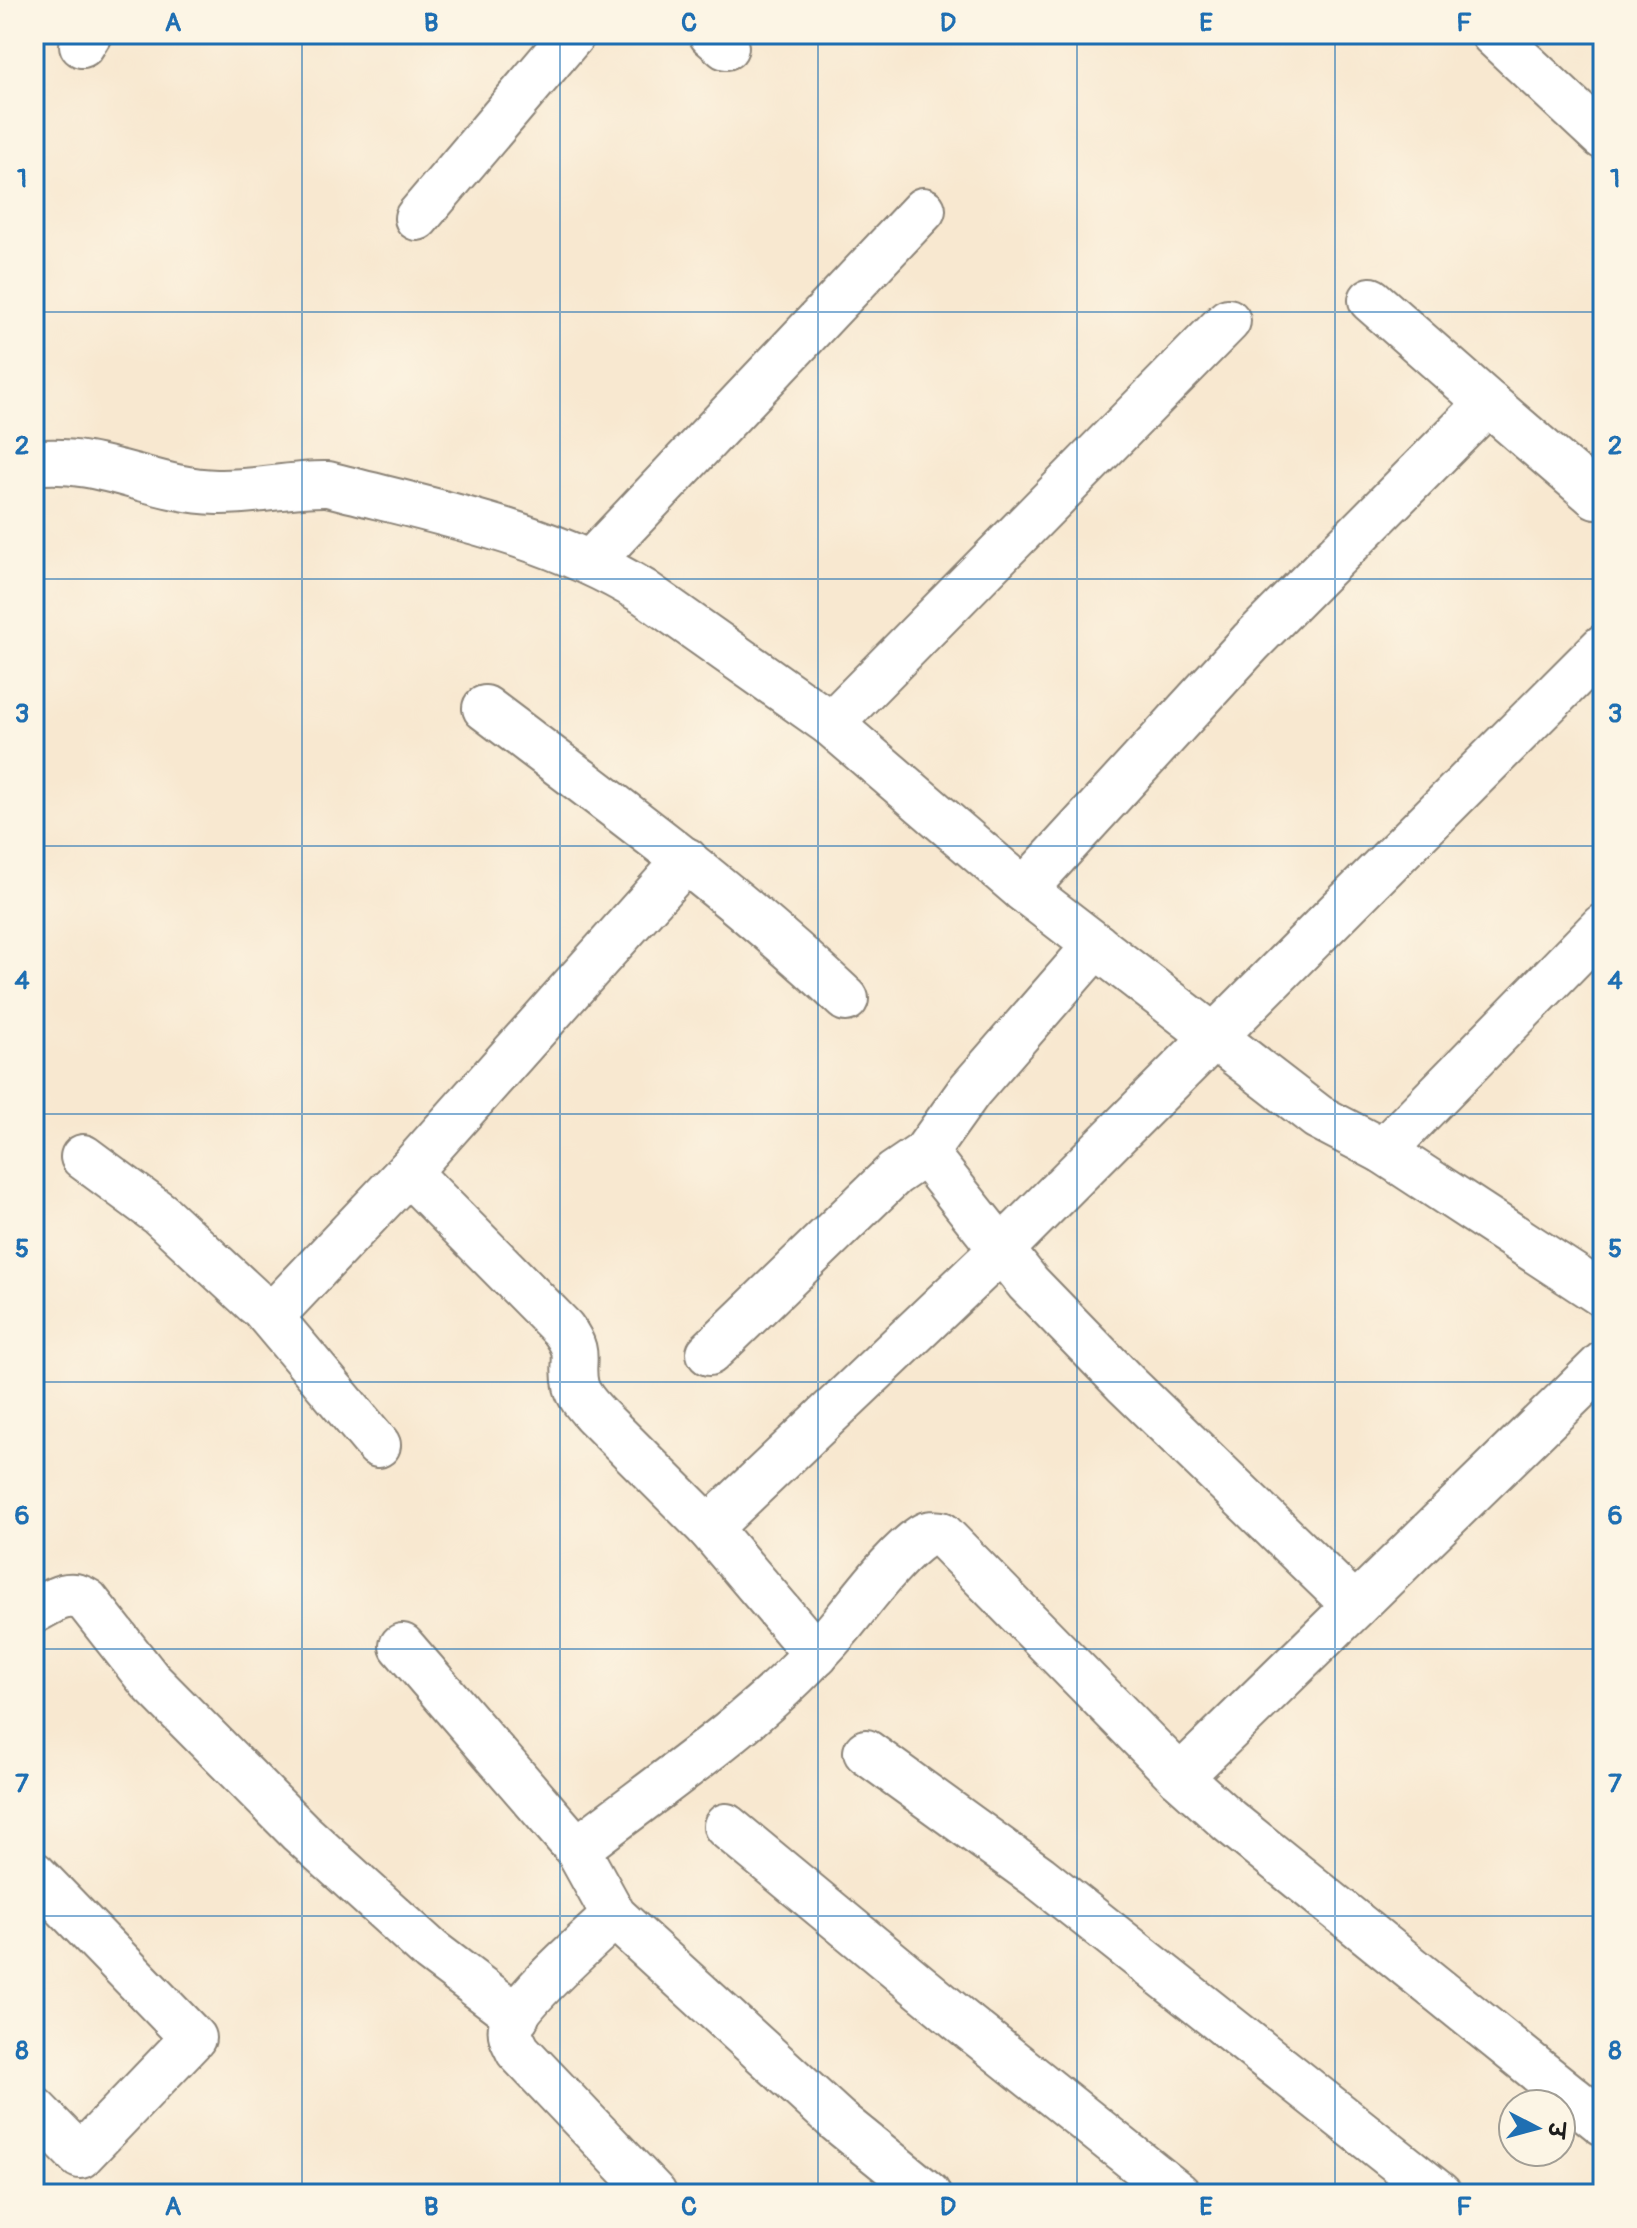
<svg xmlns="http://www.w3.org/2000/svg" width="1637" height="2228" viewBox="0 0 1637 2228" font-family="Pangolin,'Playpen Sans Deva',sans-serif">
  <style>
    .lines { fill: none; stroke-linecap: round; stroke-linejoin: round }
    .minor-casing { stroke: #8a8276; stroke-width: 48 }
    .minor { stroke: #fff; stroke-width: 44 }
    .grid { fill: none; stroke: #1f6fb2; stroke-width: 2; stroke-opacity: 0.55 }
    .neatline { fill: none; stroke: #1f6fb2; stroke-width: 3 }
    .grid-label { font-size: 26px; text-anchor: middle; font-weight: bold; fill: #1f6fb2 }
  </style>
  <rect width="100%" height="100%" fill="#fcf5e5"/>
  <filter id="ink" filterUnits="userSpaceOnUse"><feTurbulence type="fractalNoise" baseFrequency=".0125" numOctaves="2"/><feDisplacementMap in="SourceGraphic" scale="16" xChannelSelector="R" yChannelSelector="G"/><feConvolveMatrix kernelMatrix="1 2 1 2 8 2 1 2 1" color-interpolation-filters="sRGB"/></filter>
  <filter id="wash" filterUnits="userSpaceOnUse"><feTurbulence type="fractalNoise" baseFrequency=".006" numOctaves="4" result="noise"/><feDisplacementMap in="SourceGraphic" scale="32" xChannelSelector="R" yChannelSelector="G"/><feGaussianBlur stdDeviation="1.8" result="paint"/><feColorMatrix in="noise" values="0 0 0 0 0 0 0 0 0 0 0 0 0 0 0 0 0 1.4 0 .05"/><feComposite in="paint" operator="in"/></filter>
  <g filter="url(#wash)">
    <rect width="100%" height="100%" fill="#f8e8d0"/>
  </g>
  <g filter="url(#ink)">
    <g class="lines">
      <defs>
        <g id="minor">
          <polyline points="711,34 726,47"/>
          <polyline points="1493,34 1603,137"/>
          <polyline points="82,45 89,34"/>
          <polyline points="417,218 573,34"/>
          <polyline points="1488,403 1596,496"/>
          <path d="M34,463c66,-8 120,28 183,29 37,1 74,-9 111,-8 108,28 221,49 316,108l187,132 193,166 294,227 65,34 220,144"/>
          <polyline points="591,562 923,210"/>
          <path d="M485,708c123,93 248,184 361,291"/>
          <polyline points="831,724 1228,321"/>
          <polyline points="1024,890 1251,642 1488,403 1371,300"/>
          <polyline points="1383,1151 1603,926"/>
          <polyline points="925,1153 1028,1283 1126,1384 1355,1606"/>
          <polyline points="83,1157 160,1214 256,1303 268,1308 281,1306 408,1172 686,860"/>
          <path d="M408,1172l155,157c20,27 7,31 13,57 3,11 12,20 19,28l114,114 107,126"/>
          <polyline points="261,1306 378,1445"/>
          <polyline points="709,1353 894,1174 925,1153 970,1090 1096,945"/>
          <polyline points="709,1528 1001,1250 1603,647"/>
          <path d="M34,1611c17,-9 34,-23 53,-10l63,80 150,151 131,119 86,65"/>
          <polyline points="402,1646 577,1849 614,1916 838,2121 928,2194"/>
          <polyline points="866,1752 1039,1877 1439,2194"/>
          <polyline points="1180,1777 1603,1364"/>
          <polyline points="726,1826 959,2019 1178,2194"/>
          <path d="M577,1849c89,-69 187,-133 260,-219 24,-28 56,-74 86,-94 6,-4 11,-3 18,-2l239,243 49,44 374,302"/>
          <polyline points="34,1874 193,2038 80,2156 34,2109"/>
          <path d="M614,1916c-21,20 -98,87 -103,111 -2,9 4,17 7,24l136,143"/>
        </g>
      </defs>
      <use href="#minor" class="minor-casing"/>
      <use href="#minor" class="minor"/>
    </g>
  </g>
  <path class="grid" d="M302,34v2160M560,34v2160M818,34v2160M1077,34v2160M1335,34v2160M34,312h1569M34,579h1569M34,846h1569M34,1114h1569M34,1382h1569M34,1649h1569M34,1916h1569"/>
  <rect width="1637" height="2228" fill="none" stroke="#fcf5e5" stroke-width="88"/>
  <g transform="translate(1537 2128) rotate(96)"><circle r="38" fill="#fcf5e5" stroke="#a29e95" stroke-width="2"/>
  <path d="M0-6L14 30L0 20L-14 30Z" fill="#1f6fb2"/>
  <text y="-12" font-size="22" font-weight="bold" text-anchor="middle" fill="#1c1c1c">उ</text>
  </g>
  <rect x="44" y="44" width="1549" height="2140" class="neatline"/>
  <g class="grid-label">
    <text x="173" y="31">A</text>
    <text x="431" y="31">B</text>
    <text x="689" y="31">C</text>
    <text x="948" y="31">D</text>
    <text x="1206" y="31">E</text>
    <text x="1464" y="31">F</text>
    <text x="22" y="187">1</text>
    <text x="1615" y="187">1</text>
    <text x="22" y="454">2</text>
    <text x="1615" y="454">2</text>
    <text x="22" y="722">3</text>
    <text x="1615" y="722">3</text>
    <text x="22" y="989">4</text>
    <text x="1615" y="989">4</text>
    <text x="22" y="1257">5</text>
    <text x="1615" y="1257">5</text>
    <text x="22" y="1524">6</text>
    <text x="1615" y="1524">6</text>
    <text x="22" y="1792">7</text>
    <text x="1615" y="1792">7</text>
    <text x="22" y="2059">8</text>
    <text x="1615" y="2059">8</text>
    <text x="173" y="2215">A</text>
    <text x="431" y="2215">B</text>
    <text x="689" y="2215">C</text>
    <text x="948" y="2215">D</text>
    <text x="1206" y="2215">E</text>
    <text x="1464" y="2215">F</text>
  </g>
</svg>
